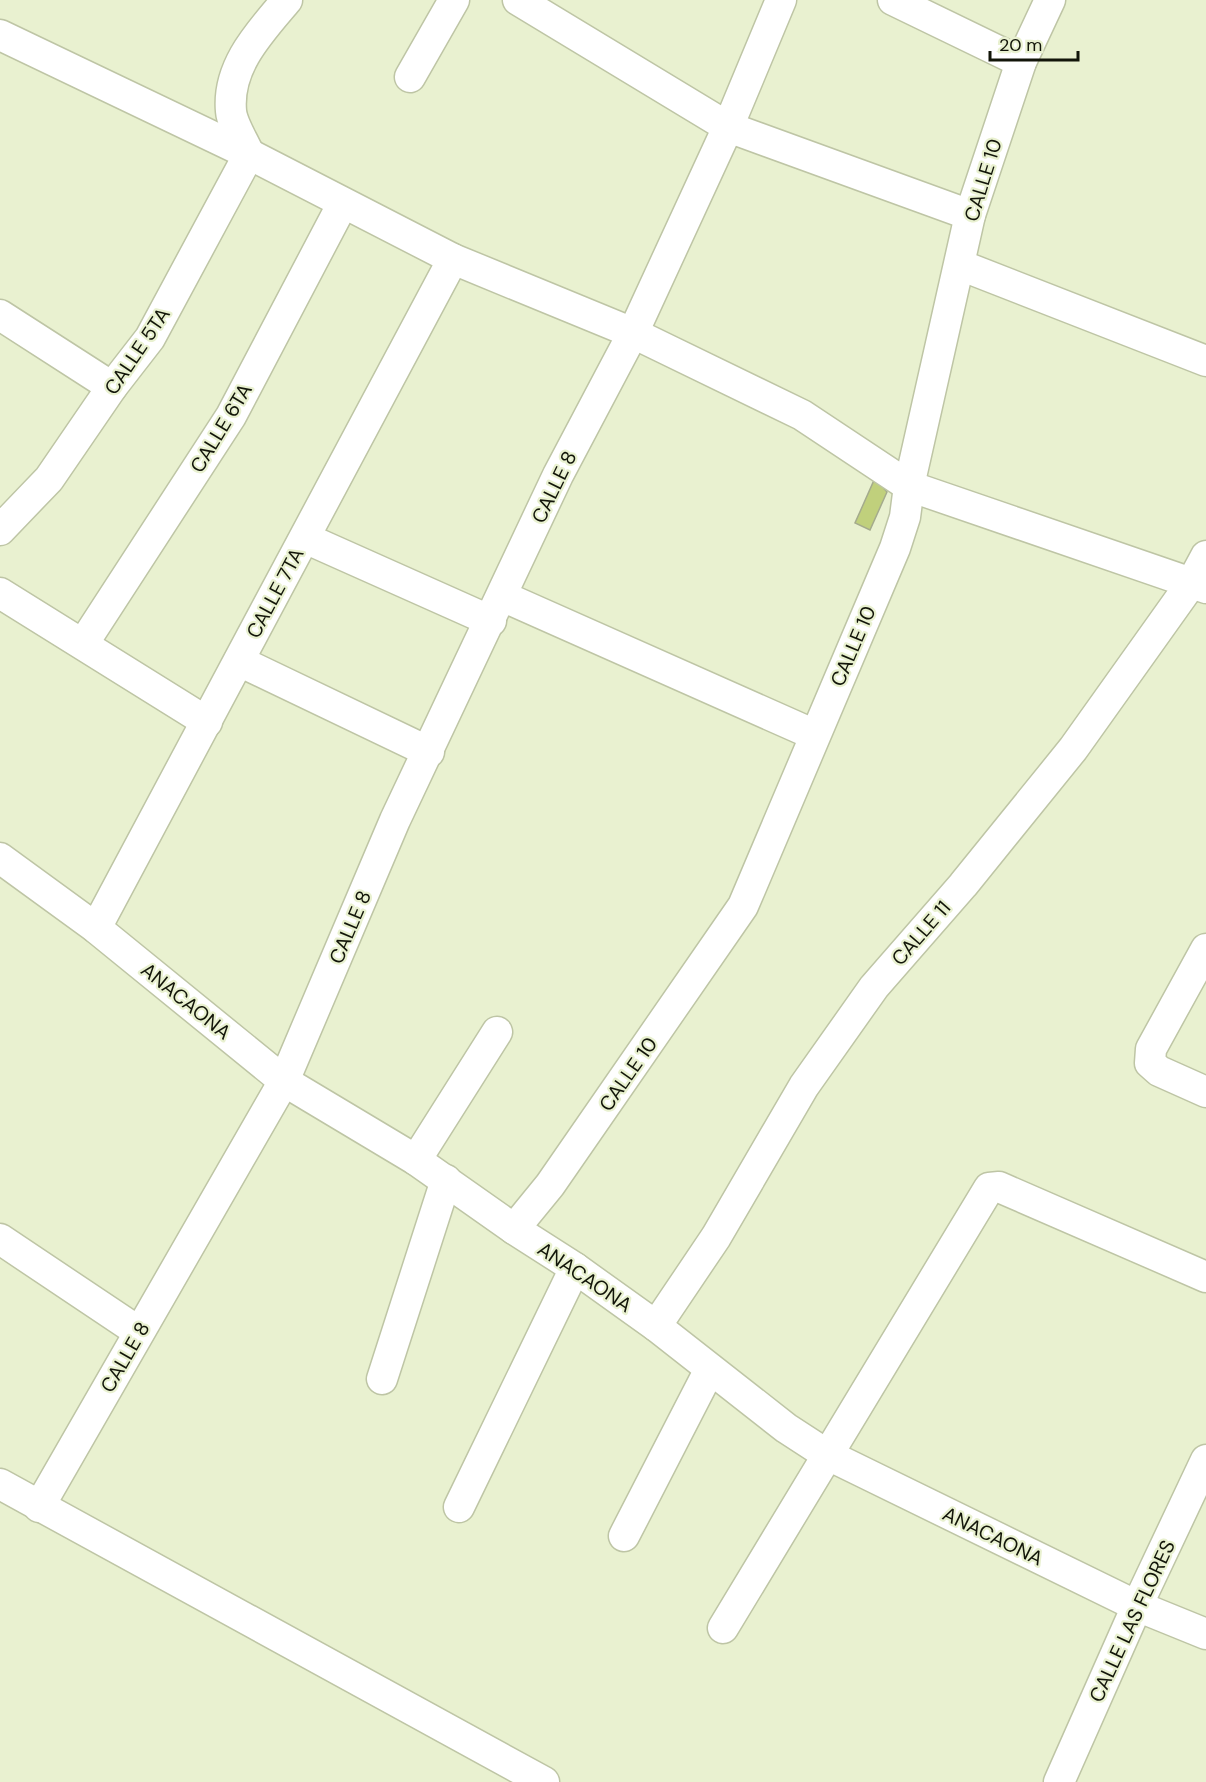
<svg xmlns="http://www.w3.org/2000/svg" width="1206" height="1782" viewBox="0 0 1206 1782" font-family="'DM Sans',sans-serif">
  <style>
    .building { fill: #c0d07c; stroke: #a4ab8c; stroke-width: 1.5 }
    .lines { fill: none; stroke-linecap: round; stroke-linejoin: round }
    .minor-casing { stroke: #bec5a5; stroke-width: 33 }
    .minor { stroke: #fff; stroke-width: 30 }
    .labels { text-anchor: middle; stroke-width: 4.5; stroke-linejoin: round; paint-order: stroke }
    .street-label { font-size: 20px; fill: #121509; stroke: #e9f1d0 }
  </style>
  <rect width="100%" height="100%" fill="#e9f1d0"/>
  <polygon class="building" points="875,478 887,492 870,530 855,523"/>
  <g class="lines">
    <defs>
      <g id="minor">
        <polyline points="518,0 728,127 970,215"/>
        <polyline points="893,0 1021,62"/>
        <polyline points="0,35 249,154 453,259 633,333 802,415 909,486 1206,588"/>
        <polyline points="410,77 454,0"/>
        <polyline points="960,265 1206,361"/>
        <polyline points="0,315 112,387"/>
        <path d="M0,530l49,-51 63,-92 38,-49 99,-184c-5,-12 -17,-30 -18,-43 -4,-45 29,-79 56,-111"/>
        <polyline points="305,538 491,621"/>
        <polyline points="0,593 207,722"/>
        <polyline points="502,596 815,735"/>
        <polyline points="83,644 231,416 343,203"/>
        <polyline points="239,661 429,752"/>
        <polyline points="0,858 96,928 284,1081 416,1160 514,1229 575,1268 656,1326 786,1428 826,1454 1137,1606 1206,1634"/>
        <polyline points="96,928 453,259"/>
        <polyline points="1206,949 1151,1049 1150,1063 1159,1071 1206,1092"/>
        <polyline points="416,1160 497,1032"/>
        <polyline points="514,1229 550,1185 743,906 895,548 905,517 909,486 970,215 1021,62 1050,0"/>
        <polyline points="0,1239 139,1332"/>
        <polyline points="656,1326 716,1237 804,1086 874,987 963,885 1073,749 1192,582 1206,556"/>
        <polyline points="382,1379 446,1180"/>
        <polyline points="0,1484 544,1782"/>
        <polyline points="39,1507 284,1081 395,820 558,475 633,333 728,127 781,0"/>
        <polyline points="459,1507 575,1268"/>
        <polyline points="624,1536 710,1369"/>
        <polyline points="723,1628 989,1188 999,1187 1206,1277"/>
        <polyline points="1059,1782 1137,1606 1206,1460"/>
      </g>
    </defs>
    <use href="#minor" class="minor-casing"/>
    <use href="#minor" class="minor"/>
  </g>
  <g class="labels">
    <g class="street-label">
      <text transform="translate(983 180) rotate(-73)" y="7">CALLE 10</text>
      <text transform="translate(137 351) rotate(-56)" y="7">CALLE 5TA</text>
      <text transform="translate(221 428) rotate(-59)" y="7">CALLE 6TA</text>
      <text transform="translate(554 487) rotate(-64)" y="7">CALLE 8</text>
      <text transform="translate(275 593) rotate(-62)" y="7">CALLE 7TA</text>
      <text transform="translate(853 646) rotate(-67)" y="7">CALLE 10</text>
      <text transform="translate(350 927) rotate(-67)" y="7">CALLE 8</text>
      <text transform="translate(921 933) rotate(-49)" y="7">CALLE 11</text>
      <text transform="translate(186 1001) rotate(39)" y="7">ANACAONA</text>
      <text transform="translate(628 1074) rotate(-55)" y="7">CALLE 10</text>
      <text transform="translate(585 1277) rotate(34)" y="7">ANACAONA</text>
      <text transform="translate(125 1357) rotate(-60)" y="7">CALLE 8</text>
      <text transform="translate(993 1536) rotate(26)" y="7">ANACAONA</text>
      <text transform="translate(1132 1621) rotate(-65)" y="7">CALLE LAS FLORES</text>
    </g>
  </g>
  <path d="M990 51v9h88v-9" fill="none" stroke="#121509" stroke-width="3"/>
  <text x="999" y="51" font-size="18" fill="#121509" stroke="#e9f1d0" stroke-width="4.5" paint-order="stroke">20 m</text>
</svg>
